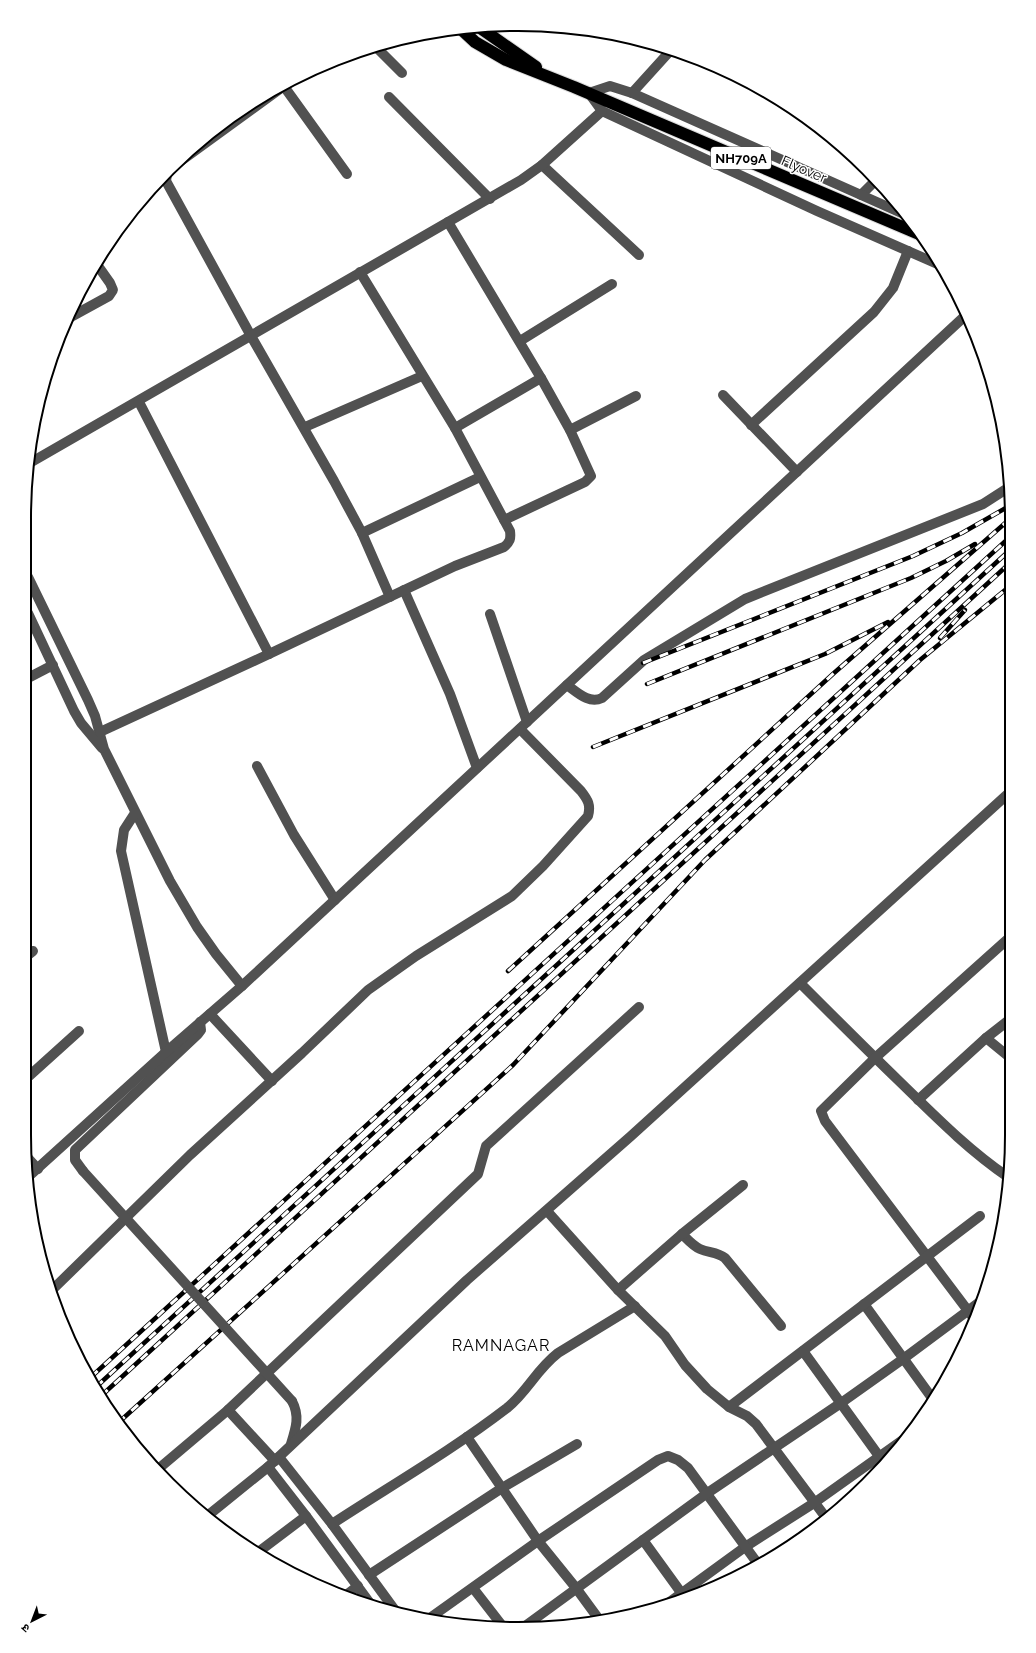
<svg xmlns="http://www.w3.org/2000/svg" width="1036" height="1653" viewBox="0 0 1036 1653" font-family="Raleway,'Noto Sans Devanagari',sans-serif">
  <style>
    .building { fill: #c0c0c0; stroke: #868686 }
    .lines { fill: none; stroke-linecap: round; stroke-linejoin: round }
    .highway-casing { stroke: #dbdbdb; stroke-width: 14 }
    .minor { stroke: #515151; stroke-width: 10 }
    .highway { stroke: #000; stroke-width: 12 }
    .rail-casing { stroke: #000; stroke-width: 4.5 }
    .rail { stroke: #fff; stroke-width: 3; stroke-dasharray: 9; stroke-linecap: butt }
    .minor-bridge { stroke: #515151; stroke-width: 10 }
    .labels { text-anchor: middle; stroke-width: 3; stroke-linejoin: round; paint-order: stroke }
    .shield { fill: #fff; stroke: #4c4c4c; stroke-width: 1 }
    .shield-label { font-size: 13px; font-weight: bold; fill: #000 }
    .street-label { font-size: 14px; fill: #000; stroke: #fff }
    .quarter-label { font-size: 16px; letter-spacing: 1px; fill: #000; stroke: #fff }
    .rim { fill: none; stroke: #000; stroke-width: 2 }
  </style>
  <rect width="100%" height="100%" fill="#fff"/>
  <polygon class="building" points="364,1596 371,1606 356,1601"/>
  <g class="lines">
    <defs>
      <g id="highway">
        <polyline points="479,27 536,67"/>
        <polyline points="460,28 475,42 506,60 574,87 919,234"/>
      </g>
    </defs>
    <use href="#highway" class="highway-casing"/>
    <g class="minor">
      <polyline points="375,46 402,73"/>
      <polyline points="283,85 347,174"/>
      <polyline points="632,93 671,50"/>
      <polyline points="389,97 490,199"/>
      <polyline points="542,165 639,255"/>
      <polyline points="174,166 284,86"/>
      <polyline points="167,174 166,181 251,336 334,481 362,533 390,597"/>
      <polyline points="861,195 876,180"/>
      <polyline points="906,215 632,93 610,86 589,93 602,111 817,211 942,266"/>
      <polyline points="448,222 541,378 570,430 591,476 585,482 504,520"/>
      <polyline points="67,319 109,296 113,290 110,283 98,266"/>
      <polyline points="520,341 612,284"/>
      <polyline points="723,395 797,472"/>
      <polyline points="139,402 269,654"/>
      <polyline points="751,425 874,312 893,288 908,251"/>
      <polyline points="305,427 422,376"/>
      <polyline points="455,428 541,378"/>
      <polyline points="570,430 636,396"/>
      <polyline points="28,464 521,180 542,165 602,111"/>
      <polyline points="362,533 480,477"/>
      <polyline points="28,577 88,700 95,716 104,749 170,881 197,927 216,954 242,986"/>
      <polyline points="404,590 450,694 477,768"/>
      <polyline points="28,613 74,711 81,723 102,748"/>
      <polyline points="490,614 527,722"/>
      <polyline points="28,678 53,665"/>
      <path d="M567,685c11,8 22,19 35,13l42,-38 101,-61 238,-95 28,-18"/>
      <path d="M100,732l169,-78 186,-88 49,-19c6,-5 7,-8 6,-16l-55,-103 -95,-156"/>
      <polyline points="257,766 294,835 335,900"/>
      <polyline points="135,813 124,830 121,851 166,1052"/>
      <polyline points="28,955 33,951"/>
      <path d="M800,983c32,32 65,65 98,97 35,34 69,69 110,97"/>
      <polyline points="210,1014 272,1081"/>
      <polyline points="986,1038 1008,1056"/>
      <polyline points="28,1077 79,1031"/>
      <polyline points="918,1100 986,1038 1009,1020"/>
      <polyline points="28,1158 38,1169"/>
      <polyline points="83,1171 75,1160 75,1150 198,1034 201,1030 200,1022"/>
      <polyline points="28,1177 166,1052 242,986 966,315"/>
      <polyline points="547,1211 618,1290 665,1336 685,1365 707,1389 729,1407 747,1416 756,1424 827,1519"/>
      <path d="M682,1234c5,5 11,12 18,15 9,4 17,3 25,9l56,68"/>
      <polyline points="618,1290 682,1234 743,1185"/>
      <path d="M50,1292l140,-137 112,-102 66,-63 48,-34 96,-60 31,-30 45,-50c3,-11 0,-16 -7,-25l-61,-62"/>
      <polyline points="864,1304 932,1398"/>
      <polyline points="975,1320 825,1121 821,1111 875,1058 1009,938"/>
      <polyline points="803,1351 884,1463"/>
      <polyline points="729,1407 980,1216"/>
      <polyline points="228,1410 275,1461"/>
      <polyline points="467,1437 538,1541 576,1588 598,1618"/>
      <path d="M291,1444c5,-16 9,-28 1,-43"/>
      <polyline points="279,1457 332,1524 397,1613"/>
      <polyline points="268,1467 306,1516 372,1606"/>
      <polyline points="157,1470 228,1410 478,1174 486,1146 639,1007"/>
      <polyline points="206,1517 268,1467 467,1280 631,1136 1010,792"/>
      <path d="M332,1524c58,-38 119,-73 175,-116 21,-17 29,-38 51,-55l77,-47"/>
      <polyline points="643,1540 685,1598"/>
      <polyline points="257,1553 306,1516"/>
      <polyline points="369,1575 502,1488 577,1444"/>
      <polyline points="473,1588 504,1628"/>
      <polyline points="345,1596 358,1586"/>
      <polyline points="664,1606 745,1547 814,1503 911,1434"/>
      <polyline points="427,1620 538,1541 658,1460 668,1456 678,1460 688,1468 758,1564"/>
      <polyline points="521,1629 706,1494 841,1403 903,1359 981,1301"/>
    </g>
    <use href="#highway" class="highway"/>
    <defs>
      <g id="rail">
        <polyline points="940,638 965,610"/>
        <polyline points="643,663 913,556 962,533 1011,505"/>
        <polyline points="647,684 911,578 946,561 975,544"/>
        <polyline points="593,747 825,654 888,622"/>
        <polyline points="508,971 834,673 1011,518"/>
        <polyline points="91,1377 1011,536"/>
        <polyline points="96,1387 1011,549"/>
        <polyline points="101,1396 1011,562"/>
        <polyline points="118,1423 513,1065 705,860 920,660 1010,586"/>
      </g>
    </defs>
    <use href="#rail" class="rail-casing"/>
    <use href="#rail" class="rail"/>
    <polyline class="minor-bridge" points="83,1171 292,1401"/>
  </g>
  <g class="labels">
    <rect class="shield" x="711" y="147" width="60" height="22" rx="3"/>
    <g class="shield-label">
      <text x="741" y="163">NH709A</text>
    </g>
    <g class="street-label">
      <text transform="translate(804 169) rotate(23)" y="5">Flyover</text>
    </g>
    <g class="quarter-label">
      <text x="501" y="1351">RAMNAGAR</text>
    </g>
  </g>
  <path d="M0 0H1036V1653H0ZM518 31H518A487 487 0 0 1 1005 518V1135A487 487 0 0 1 518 1622H518A487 487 0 0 1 31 1135V518A487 487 0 0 1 518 31Z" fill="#fff" fill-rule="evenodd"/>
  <path class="rim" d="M518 31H518A487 487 0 0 1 1005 518V1135A487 487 0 0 1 518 1622H518A487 487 0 0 1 31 1135V518A487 487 0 0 1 518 31Z"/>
  <g transform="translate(32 1621) rotate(222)" stroke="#ffffff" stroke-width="3" paint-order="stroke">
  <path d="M0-3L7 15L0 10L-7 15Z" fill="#000000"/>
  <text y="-6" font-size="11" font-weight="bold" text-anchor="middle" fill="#000000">उ</text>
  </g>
</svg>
